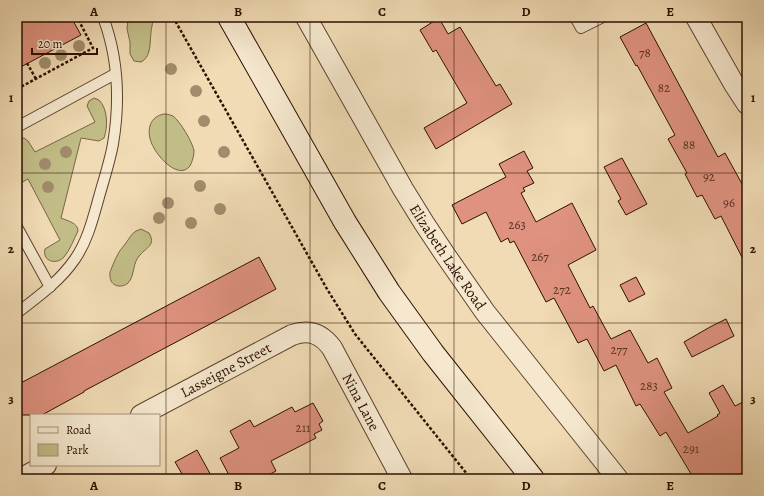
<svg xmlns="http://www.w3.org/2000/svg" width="764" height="496" viewBox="0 0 764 496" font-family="Alegreya,serif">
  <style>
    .green { fill: #c2bd87; stroke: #786644 }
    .building { fill: #df927f; stroke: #2d0f01 }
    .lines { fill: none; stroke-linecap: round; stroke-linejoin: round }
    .lane-casing { stroke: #5e422e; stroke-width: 12 }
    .street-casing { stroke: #5e422e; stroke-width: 22 }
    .secondary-casing { stroke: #2d0f01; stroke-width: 24 }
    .path { stroke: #2d0f01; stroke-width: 2.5; stroke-dasharray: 3 2; stroke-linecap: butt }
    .lane { stroke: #f5e8ce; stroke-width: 10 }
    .street { stroke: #f5e8ce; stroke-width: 20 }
    .secondary { stroke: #f5e8ce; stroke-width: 22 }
    .tree { fill: #a18c6b }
    .grid { fill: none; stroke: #2d0f01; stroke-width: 1; stroke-opacity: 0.55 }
    .labels { text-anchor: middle; stroke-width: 4; stroke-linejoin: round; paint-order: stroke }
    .number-label { font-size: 13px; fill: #5a3020 }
    .street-label { font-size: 15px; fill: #2d0f01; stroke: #f5e8ce }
    .neatline { fill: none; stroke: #2d0f01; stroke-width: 1.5 }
    .grid-label { font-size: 13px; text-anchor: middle; font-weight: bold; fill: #2d0f01 }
  </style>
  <rect width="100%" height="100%" fill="#f0dbb4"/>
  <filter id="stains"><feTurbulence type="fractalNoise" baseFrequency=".005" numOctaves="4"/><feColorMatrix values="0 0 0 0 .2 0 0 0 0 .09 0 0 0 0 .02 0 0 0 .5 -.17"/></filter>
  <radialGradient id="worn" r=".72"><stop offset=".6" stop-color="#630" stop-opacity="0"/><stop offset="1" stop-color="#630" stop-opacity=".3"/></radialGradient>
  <g class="green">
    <path d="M129,17h26c-1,3 -3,6 -3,9 -3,12 1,30 -11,36l-7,-1 -4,-7v-12l-3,-13 1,-9z"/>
    <path d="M94,98l5,2c9,9 9,27 5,38l-5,3 -18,-3 -20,80c7,3 17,5 17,13 -4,8 -8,19 -14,26 -7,8 -22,5 -19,-8l15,-9 -32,-61 -11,6v-42l3,-5h4l4,3 7,11 60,-30 -8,-16 2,-5z"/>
    <path d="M164,114c4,0 6,1 9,2 7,5 20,27 21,35 0,5 -2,11 -4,15 -11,14 -31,-8 -36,-18 -8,-13 -7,-31 10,-34z"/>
    <path d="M141,229l8,4c7,12 -2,14 -9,22 -8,8 -5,21 -12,28 -7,6 -18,3 -18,-7 -1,-3 1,-6 2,-9 2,-4 3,-8 5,-11 2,-5 6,-9 9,-13 3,-4 5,-9 10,-12 2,-1 3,-1 5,-2z"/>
  </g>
  <g class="building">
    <polygon points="17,17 71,17 81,35 17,69"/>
    <polygon points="439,18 448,34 460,27 496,86 500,84 512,104 436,149 424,128 467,103 436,50 433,52 420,30"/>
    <polygon points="646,23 718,157 725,153 747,193 747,267 721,216 715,219 702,195 697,197 685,174 687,173 668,139 675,135 637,65 636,66 620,37"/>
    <polygon points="524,151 533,168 527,171 534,183 523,188 525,191 521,193 536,222 572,203 596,250 568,265 590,308 593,306 611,339 630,330 648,363 657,358 672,388 664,392 688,433 718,416 717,415 720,413 709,393 723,385 735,406 747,400 747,470 731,479 694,479 666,432 660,436 640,404 636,406 616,365 604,371 587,339 578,343 554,298 546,302 514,241 510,243 508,238 501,242 486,212 462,224 452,205 506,177 499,164"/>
    <polygon points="622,158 647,204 626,215 618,201 621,199 604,167"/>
    <polygon points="259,257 276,289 84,391 84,392 42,415 17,415 17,385"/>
    <polygon points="636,277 645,294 629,302 620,285"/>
    <polygon points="726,319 734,336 692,357 684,342 710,327"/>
    <polygon points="313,403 323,421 319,424 322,430 314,434 316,438 271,461 276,471 261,479 231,479 220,458 239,448 230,431 250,420 254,427 292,407 295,412"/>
    <polygon points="197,450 213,479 185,479 175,462"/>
  </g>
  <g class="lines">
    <defs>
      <g id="lane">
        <polyline points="575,17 581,28 603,17"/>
        <polyline points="17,127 115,74"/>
        <polyline points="17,227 50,287"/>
        <path d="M17,313c21,-16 43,-32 58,-54 13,-19 18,-41 24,-62 5,-18 11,-36 14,-53 7,-42 5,-87 -10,-127"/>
      </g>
      <g id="street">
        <path id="s1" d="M306,17l97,172 21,34 22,33 39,56 133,167"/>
        <polyline points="696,17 734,84 747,104"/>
        <path id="s2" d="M141,415l151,-80c17,-6 29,-2 40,13l70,131"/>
        <polyline points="20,479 46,465"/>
      </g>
      <polyline id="secondary" points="229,17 345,222 389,292 433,353 533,479"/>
    </defs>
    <use href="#lane" class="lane-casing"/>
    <use href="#street" class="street-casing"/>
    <use href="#secondary" class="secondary-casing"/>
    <g class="path">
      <polyline points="173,17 327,289 355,334 471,479"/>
      <polyline points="27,63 36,79"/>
      <polyline points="17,89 93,48 77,17"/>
    </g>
    <use href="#lane" class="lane"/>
    <use href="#street" class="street"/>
    <use href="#secondary" class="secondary"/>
  </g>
  <g class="tree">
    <circle cx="79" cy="46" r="6"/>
    <circle cx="61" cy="55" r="6"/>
    <circle cx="45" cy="63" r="6"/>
    <circle cx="171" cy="69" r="6"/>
    <circle cx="196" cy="91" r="6"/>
    <circle cx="204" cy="121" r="6"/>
    <circle cx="66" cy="152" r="6"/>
    <circle cx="224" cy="152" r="6"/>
    <circle cx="45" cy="164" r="6"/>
    <circle cx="200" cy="186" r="6"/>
    <circle cx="48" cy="187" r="6"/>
    <circle cx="168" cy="203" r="6"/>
    <circle cx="220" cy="209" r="6"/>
    <circle cx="159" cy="218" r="6"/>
    <circle cx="191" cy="223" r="6"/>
  </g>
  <path class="grid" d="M166,17v462M310,17v462M454,17v462M598,17v462M17,173h730M17,323h730"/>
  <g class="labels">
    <g class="number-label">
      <text x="645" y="57">78</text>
      <text x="664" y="92">82</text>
      <text x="689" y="149">88</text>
      <text x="709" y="181">92</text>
      <text x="729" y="207">96</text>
      <text x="517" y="229">263</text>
      <text x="540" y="261">267</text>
      <text x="562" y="294">272</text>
      <text x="619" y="354">277</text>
      <text x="649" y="390">283</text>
      <text x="303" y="432">211</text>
      <text x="691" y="453">291</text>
    </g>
    <g class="street-label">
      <text dy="5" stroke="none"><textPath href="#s1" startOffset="279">Elizabeth Lake Road</textPath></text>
      <text dy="5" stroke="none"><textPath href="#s2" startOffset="96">Lasseigne Street</textPath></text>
      <text dy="5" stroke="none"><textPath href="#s2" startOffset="278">Nina Lane</textPath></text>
    </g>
  </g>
  <rect width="764" height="496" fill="none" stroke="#f0dbb4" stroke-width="44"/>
  <rect x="30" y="414" width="130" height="52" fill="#f5e8ce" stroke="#a5917c"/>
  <rect x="38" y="427" width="20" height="6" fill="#f5e8ce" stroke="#a5917c"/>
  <text x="66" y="434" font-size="12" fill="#2d0f01">Road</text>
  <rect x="38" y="444" width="20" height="12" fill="#c2bd87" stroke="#a5917c"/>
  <text x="66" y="454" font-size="12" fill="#2d0f01">Park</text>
  <path d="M32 48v6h65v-6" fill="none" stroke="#2d0f01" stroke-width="2"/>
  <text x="38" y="48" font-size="12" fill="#2d0f01" stroke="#f5e8ce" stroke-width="3" paint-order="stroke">20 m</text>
  <rect x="22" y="22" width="720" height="452" class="neatline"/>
  <g class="grid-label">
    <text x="94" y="16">A</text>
    <text x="238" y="16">B</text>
    <text x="382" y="16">C</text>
    <text x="526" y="16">D</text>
    <text x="670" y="16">E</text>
    <text x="11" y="102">1</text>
    <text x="753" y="102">1</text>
    <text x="11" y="253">2</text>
    <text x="753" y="253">2</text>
    <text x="11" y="403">3</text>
    <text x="753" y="403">3</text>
    <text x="94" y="490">A</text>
    <text x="238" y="490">B</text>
    <text x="382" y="490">C</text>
    <text x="526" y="490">D</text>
    <text x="670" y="490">E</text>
  </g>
  <rect width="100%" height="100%" filter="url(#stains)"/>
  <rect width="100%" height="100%" fill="url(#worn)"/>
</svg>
